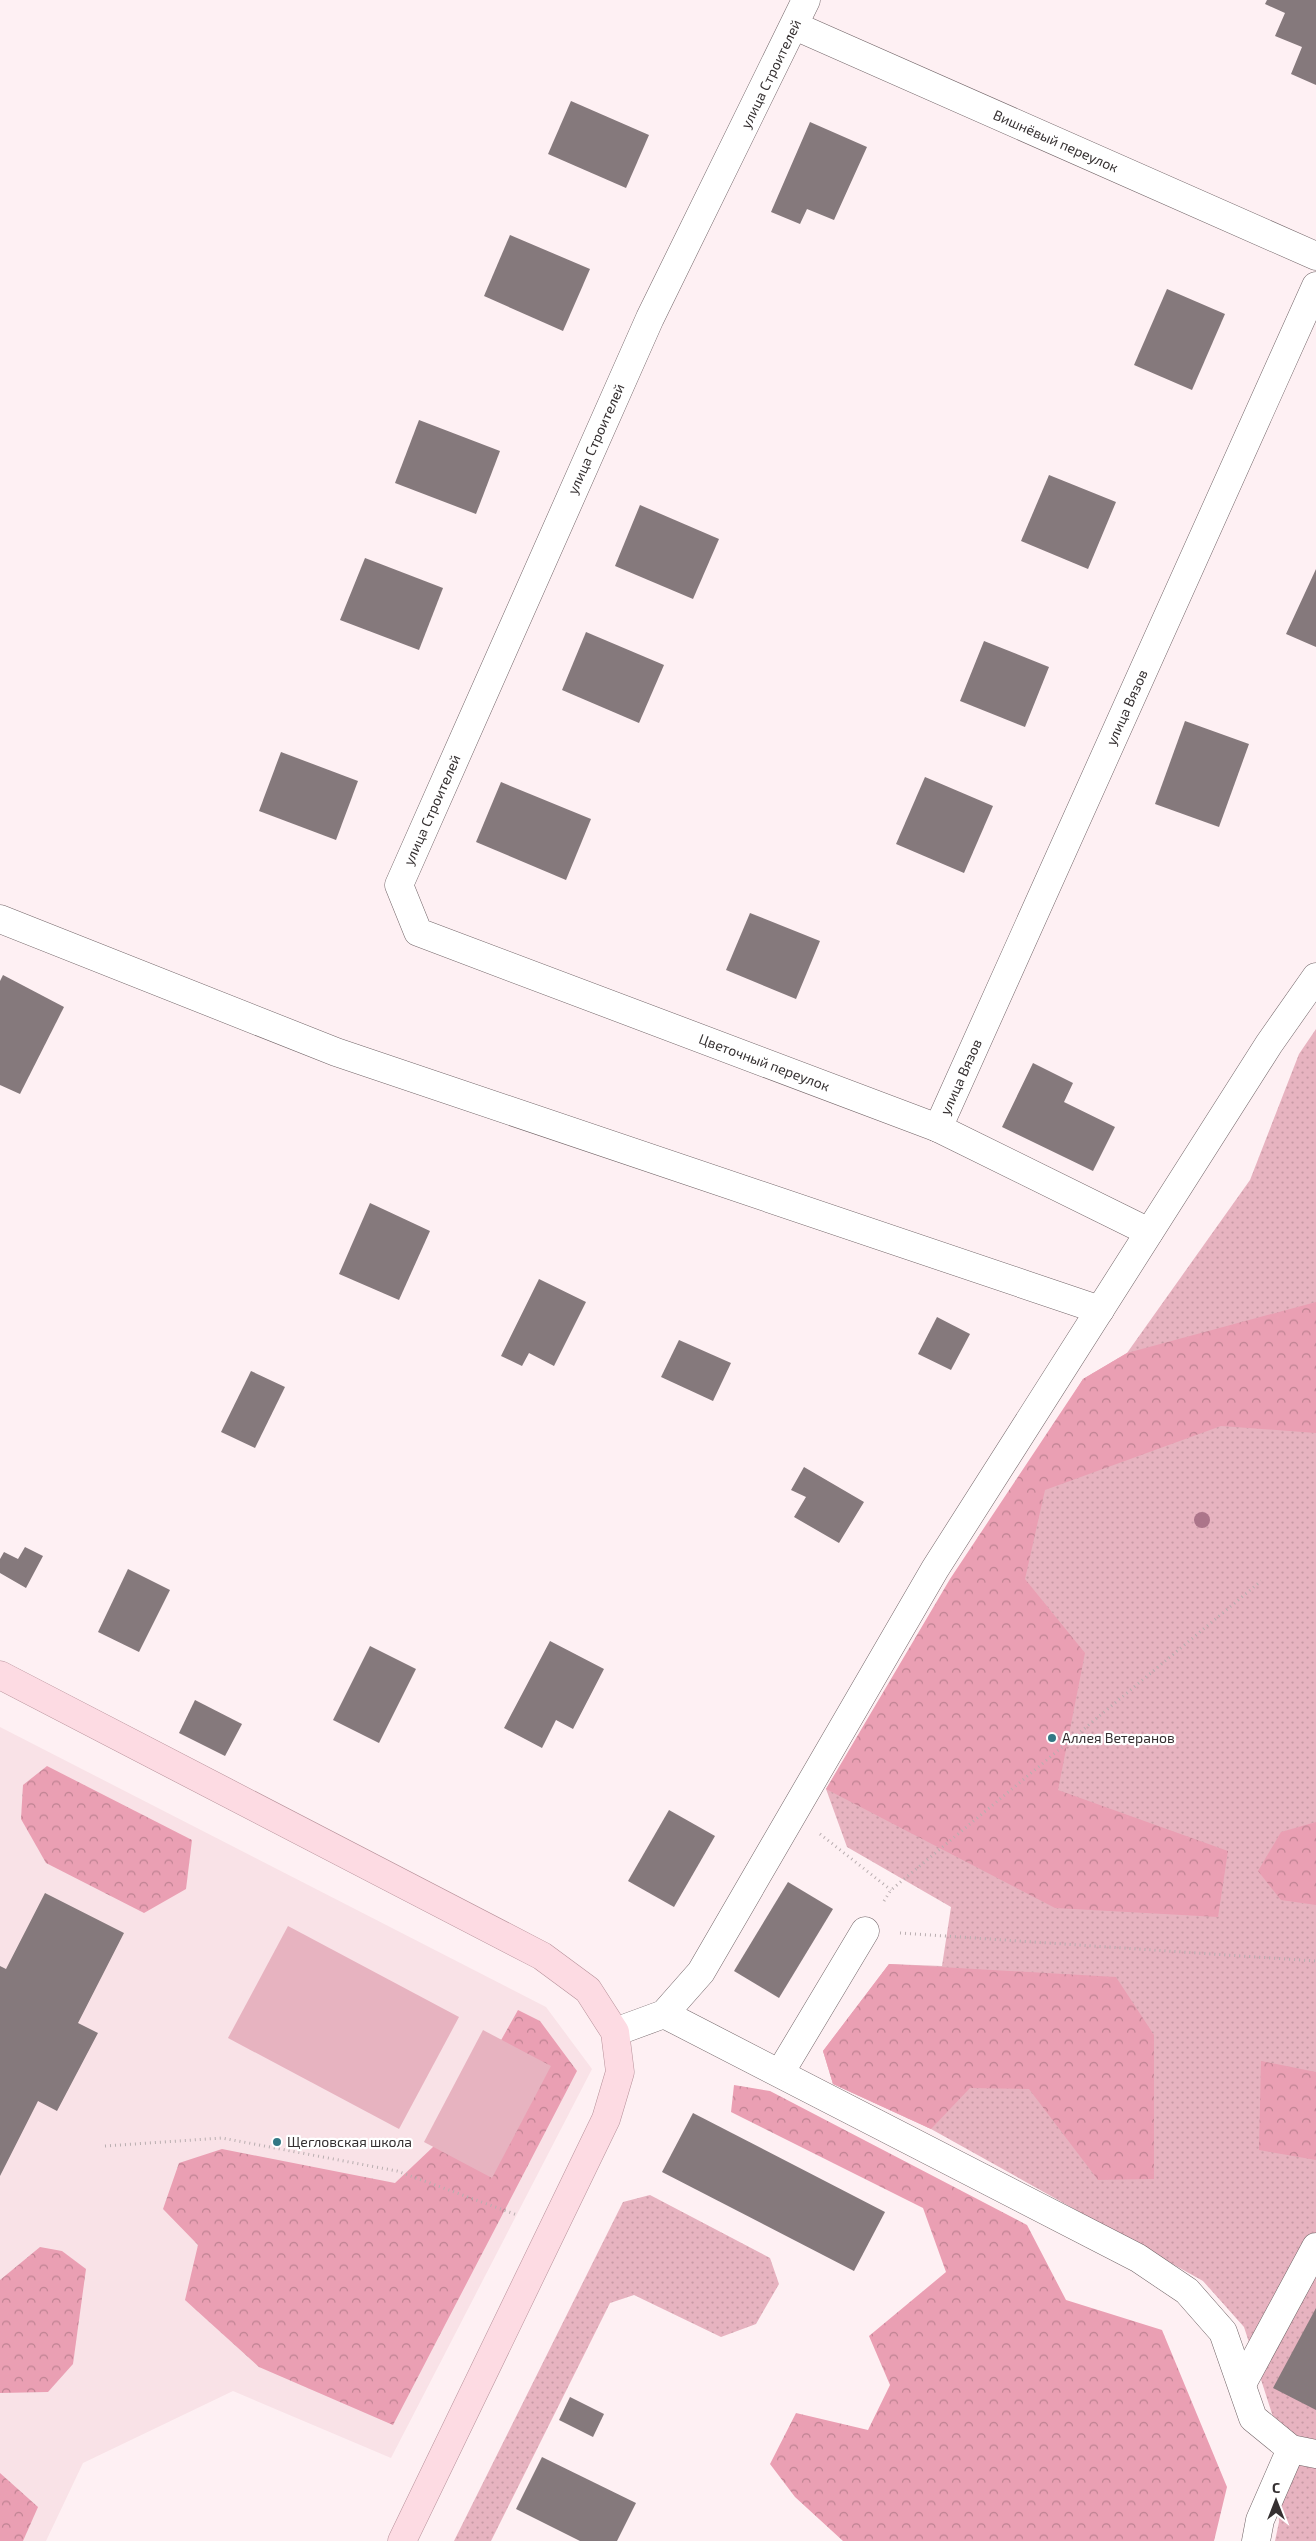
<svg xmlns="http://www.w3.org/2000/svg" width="1316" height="2541" viewBox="0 0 1316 2541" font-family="'Exo 2',sans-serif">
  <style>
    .built { fill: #f9e2e7 }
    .grass { fill: url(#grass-dots) }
    .forest { fill: url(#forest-crowns) }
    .garden { fill: #e7b3c0 }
    .building { fill: #85797c }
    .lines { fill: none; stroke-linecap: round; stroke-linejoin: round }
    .minor-casing { stroke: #726568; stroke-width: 29 }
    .major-casing { stroke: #b69099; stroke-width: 29 }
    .path { stroke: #b9aeb0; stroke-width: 3; stroke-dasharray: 1 4; stroke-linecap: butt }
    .minor { stroke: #fff; stroke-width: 28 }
    .major { stroke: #fddbe3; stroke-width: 28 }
    .tree { fill: #ac758a }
    .poi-dot { fill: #327885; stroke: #fff; stroke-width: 2 }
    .labels { text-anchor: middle; stroke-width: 4.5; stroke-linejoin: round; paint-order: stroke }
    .street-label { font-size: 14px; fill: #353031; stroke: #fff }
    .poi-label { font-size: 14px; fill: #353031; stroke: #fff; text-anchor: start }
  </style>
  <defs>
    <pattern id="grass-dots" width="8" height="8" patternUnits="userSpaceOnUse" patternTransform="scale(1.25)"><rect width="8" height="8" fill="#e7b3c0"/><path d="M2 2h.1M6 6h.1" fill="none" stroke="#c79aa5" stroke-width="1.8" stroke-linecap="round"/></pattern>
    <pattern id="forest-crowns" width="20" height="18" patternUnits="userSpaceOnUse" patternTransform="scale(1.25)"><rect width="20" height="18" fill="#ea9fb3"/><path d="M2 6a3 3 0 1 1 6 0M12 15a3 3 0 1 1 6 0" fill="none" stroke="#be8292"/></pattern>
  </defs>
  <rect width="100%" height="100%" fill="#fef0f3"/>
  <polygon class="built" points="0,1727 546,2007 592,2069 391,2458 233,2391 83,2463 46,2541 0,2541"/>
  <g class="grass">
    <polygon points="1316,1029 1316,2541 1275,2541 1279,2522 1274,2420 1244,2327 1203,2281 931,2129 833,2084 823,2051 889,1964 942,1966 951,1907 847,1847 826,1789 1083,1379 1127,1353 1250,1180 1299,1054"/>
    <polygon points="650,2195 770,2258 779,2284 756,2324 721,2337 634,2295 610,2303 491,2541 454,2541 623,2202"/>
  </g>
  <g class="forest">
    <polygon points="1316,1302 1316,1433 1221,1426 1045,1490 1025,1579 1085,1653 1058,1790 1228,1851 1218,1917 1055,1908 826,1789 950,1579 1083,1379 1127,1353"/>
    <polygon points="47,1766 192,1840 186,1889 144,1913 46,1863 21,1819 23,1785"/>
    <polygon points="1316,1822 1316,1905 1281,1900 1258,1871 1281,1832"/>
    <polygon points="889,1964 1116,1977 1154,2035 1154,2179 1098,2180 1029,2089 970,2088 931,2129 833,2084 823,2051"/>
    <polygon points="518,2010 540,2021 577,2071 393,2425 259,2367 185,2300 198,2245 163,2209 179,2163 222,2149 395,2183 472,2110 500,2042"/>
    <polygon points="1261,2061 1316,2072 1316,2160 1259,2150"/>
    <polygon points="734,2085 770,2091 1027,2225 1066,2300 1162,2330 1227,2487 1214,2541 843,2541 795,2497 770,2464 796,2413 868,2430 890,2385 869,2336 946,2272 923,2208 731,2112"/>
    <polygon points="40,2247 62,2251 86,2269 73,2364 48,2392 0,2393 0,2280"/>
    <polygon points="0,2473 38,2507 23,2541 0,2541"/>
  </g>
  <g class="garden">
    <polygon points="288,1926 459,2017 399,2129 228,2038"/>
    <polygon points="483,2030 551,2066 492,2178 424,2142"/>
  </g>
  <g class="building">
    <polygon points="1267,0 1316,0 1316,85 1291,74 1302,47 1275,36 1285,13 1265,4"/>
    <polygon points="571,101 649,135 626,188 548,154"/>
    <polygon points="810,122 867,147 834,220 807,209 800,224 771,212"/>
    <polygon points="510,235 590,269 563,331 484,296"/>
    <polygon points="1167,289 1225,314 1192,390 1134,365"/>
    <polygon points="419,420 500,451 476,514 395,483"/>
    <polygon points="1049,475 1116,502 1088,569 1021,541"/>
    <polygon points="640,505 719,539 693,599 615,566"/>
    <polygon points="365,558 443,588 419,650 340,620"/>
    <polygon points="1316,569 1316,647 1286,634"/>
    <polygon points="586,632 664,665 639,723 562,690"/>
    <polygon points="984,641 1049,667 1025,727 960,701"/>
    <polygon points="1185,721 1249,744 1219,827 1155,804"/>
    <polygon points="281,752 358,781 336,840 259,811"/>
    <polygon points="925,777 993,806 964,873 896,844"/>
    <polygon points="501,782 591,819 566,880 476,842"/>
    <polygon points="750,913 820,941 796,999 726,970"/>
    <polygon points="3,975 64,1007 20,1094 0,1085 0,981"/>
    <polygon points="1033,1063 1073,1083 1064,1102 1115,1127 1093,1171 1002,1127"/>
    <polygon points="370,1203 430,1231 399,1300 339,1274"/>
    <polygon points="539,1279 586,1302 554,1366 529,1353 522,1366 501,1356"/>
    <polygon points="937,1317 970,1334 951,1370 918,1354"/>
    <polygon points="679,1340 731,1363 713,1401 661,1377"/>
    <polygon points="251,1371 285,1387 255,1448 221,1432"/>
    <polygon points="804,1467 864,1502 839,1543 794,1517 806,1497 791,1490"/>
    <polygon points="25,1547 43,1556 26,1588 0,1573 0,1559 4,1552 18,1559"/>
    <polygon points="128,1569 170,1590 139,1652 98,1632"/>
    <polygon points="550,1641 604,1669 573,1729 556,1720 542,1748 504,1728"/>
    <polygon points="370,1646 416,1669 379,1743 333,1720"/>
    <polygon points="195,1700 242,1724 225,1756 179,1733"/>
    <polygon points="669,1810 715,1836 674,1907 628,1881"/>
    <polygon points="788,1882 833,1909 779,1998 734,1971"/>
    <polygon points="45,1893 124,1933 78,2023 98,2033 57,2111 38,2101 0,2176 0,1966 6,1969"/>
    <polygon points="693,2113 885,2212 854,2271 662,2172"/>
    <polygon points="1316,2308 1316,2410 1273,2388"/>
    <polygon points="570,2397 604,2414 593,2437 559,2420"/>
    <polygon points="542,2457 636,2503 617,2541 580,2541 516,2509"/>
  </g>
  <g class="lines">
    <defs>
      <g id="minor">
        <path id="s1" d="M806,0l-156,318 -251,567 19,47 520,196 211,104"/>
        <path id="s2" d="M795,26l521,230"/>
        <polyline points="0,919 336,1052 1100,1310"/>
        <path id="s3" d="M938,1128l378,-842"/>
        <polyline points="664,2014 1138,2258 1187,2291 1223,2332 1253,2418 1291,2449 1316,2454"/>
        <polyline points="615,2032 664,2014 701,1972 935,1569 1269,1044 1316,977"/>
        <polyline points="780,2073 865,1931"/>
        <polyline points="1242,2384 1316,2247"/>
        <polyline points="1256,2541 1260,2520 1291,2449"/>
      </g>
      <polyline id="major" points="0,1675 542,1956 588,1990 615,2032 620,2072 606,2119 402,2541"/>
    </defs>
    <use href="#minor" class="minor-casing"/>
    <use href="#major" class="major-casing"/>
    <g class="path">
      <polyline points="820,1834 891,1890"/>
      <polyline points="884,1901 891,1890 1261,1581"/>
      <polyline points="900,1933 1316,1961"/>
      <polyline points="105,2146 222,2138 397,2171 517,2215"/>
    </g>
    <use href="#minor" class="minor"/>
    <use href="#major" class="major"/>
  </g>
  <circle class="tree" cx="1202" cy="1520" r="8"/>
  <g class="poi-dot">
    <circle cx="1052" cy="1738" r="5"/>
    <circle cx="277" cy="2142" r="5"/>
  </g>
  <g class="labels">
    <g class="street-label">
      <text transform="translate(771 74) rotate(-64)" y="5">улица Строителей</text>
      <text dy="5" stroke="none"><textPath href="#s2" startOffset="285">Вишнёвый переулок</textPath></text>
      <text transform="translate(596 439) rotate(-66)" y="5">улица Строителей</text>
      <text dy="5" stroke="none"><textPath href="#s3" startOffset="461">улица Вязов</textPath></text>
      <text transform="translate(432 810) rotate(-66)" y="5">улица Строителей</text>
      <text dy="5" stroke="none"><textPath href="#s1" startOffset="1395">Цветочный переулок</textPath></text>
      <text dy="5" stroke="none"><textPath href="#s3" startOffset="56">улица Вязов</textPath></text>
    </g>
    <g class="poi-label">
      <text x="1062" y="1743">Аллея Ветеранов</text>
      <text x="287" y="2147">Щегловская школа</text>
    </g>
  </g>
  <g transform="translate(1276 2501)" stroke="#ffffff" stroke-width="4" paint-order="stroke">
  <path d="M0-4L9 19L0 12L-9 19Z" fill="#353031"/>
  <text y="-8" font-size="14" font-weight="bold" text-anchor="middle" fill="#353031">С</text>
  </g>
</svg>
